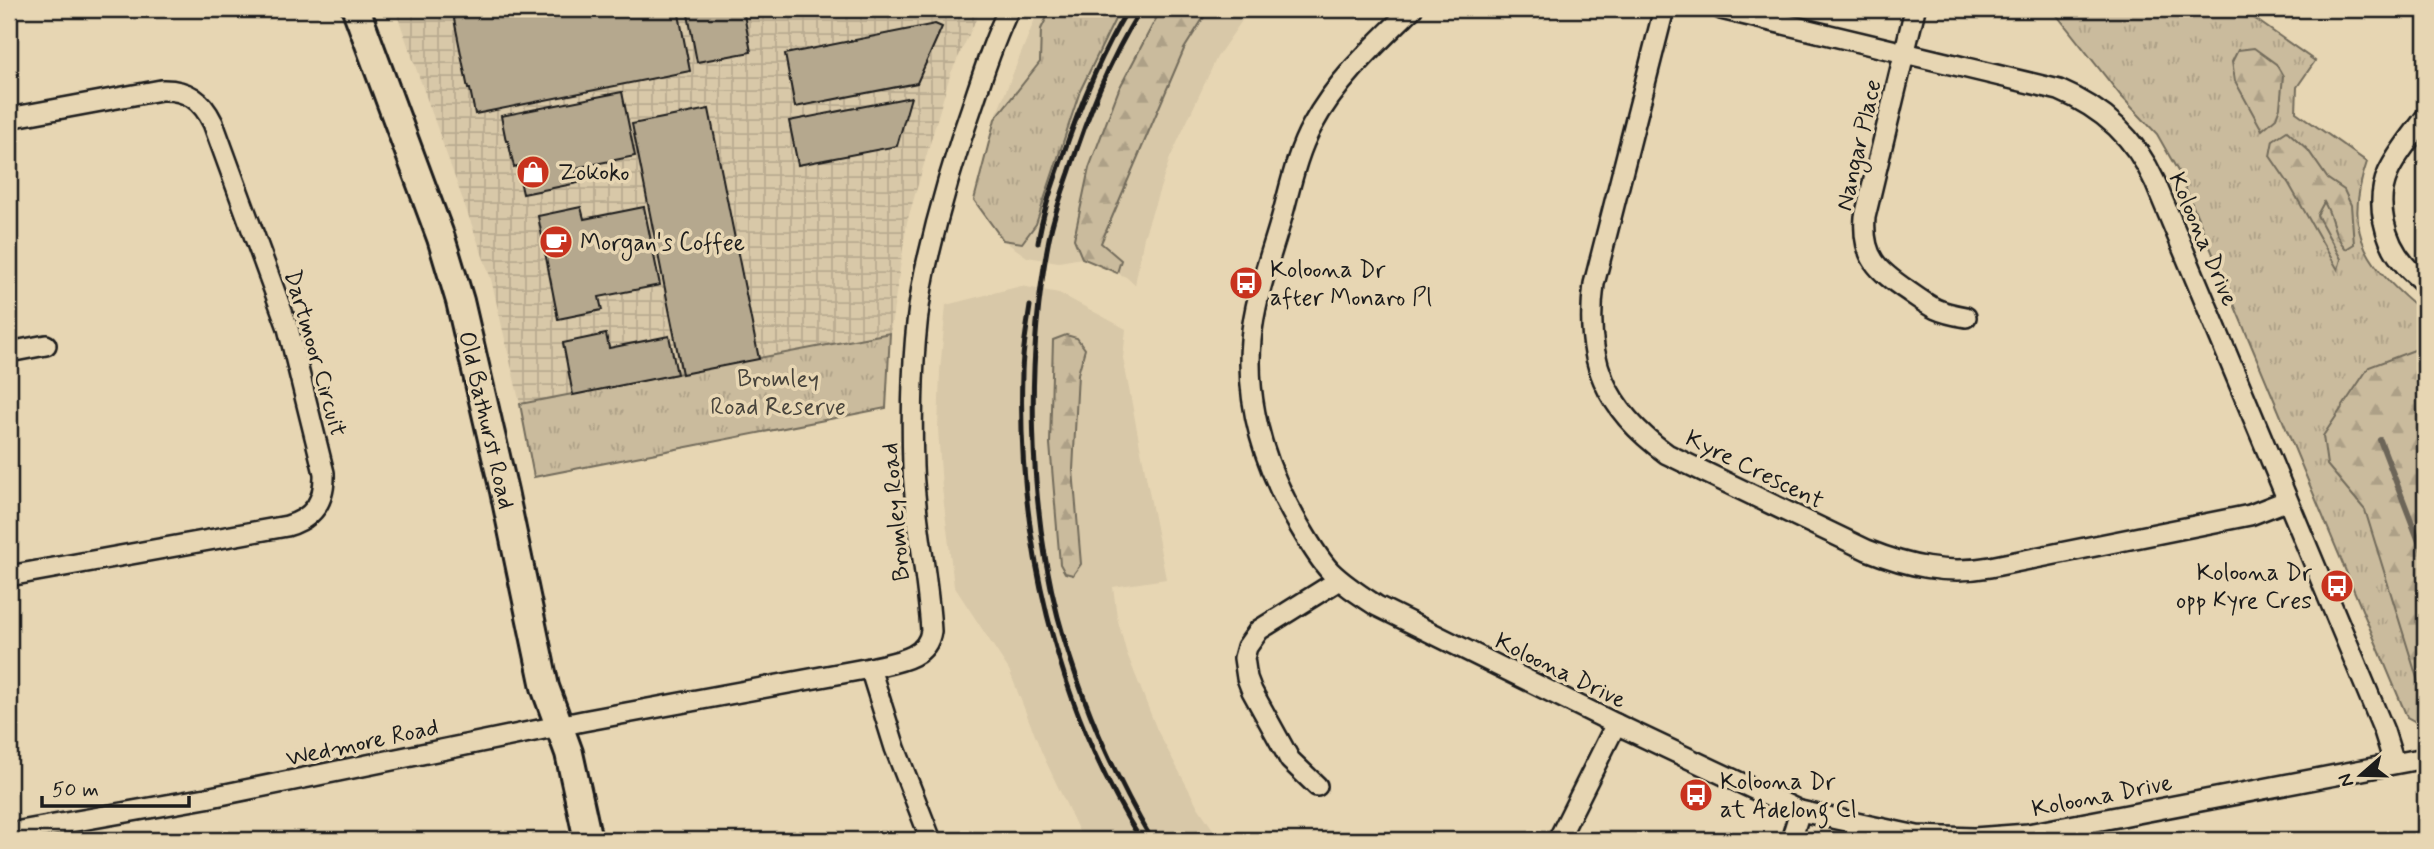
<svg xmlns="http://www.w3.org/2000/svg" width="2434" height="849" viewBox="0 0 2434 849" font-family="Mynerve,sans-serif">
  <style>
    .built { fill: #d8c8a8 }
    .industrial { fill: url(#industrial-grid) }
    .grass { fill: url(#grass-tufts); stroke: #736c5c; stroke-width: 2 }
    .forest { fill: url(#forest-firs); stroke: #736c5c; stroke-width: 2 }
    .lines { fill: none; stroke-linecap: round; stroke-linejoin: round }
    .stream { stroke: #6c6558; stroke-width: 6 }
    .building { fill: #b5a88e; stroke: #1c1c1c; stroke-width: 2 }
    .minor-casing { stroke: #1c1c1c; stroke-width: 24 }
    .secondary-casing { stroke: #1c1c1c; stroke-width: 32 }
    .minor { stroke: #e7d6b3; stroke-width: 19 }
    .secondary { stroke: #e7d6b3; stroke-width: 26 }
    .rail { stroke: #1c1c1c; stroke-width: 5 }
    .labels { text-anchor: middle; stroke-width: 7; stroke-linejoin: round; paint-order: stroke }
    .street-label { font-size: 24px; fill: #1c1c1c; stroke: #e7d6b3 }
    .poi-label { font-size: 24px; fill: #1c1c1c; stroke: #e7d6b3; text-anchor: start }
    .park-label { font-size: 24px; fill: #48443c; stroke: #e7d6b3 }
  </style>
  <defs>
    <pattern id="industrial-grid" width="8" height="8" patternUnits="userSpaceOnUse" patternTransform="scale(1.75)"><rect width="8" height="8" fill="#d8c8a8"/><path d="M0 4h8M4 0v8" fill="none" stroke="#b9ab90"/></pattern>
    <pattern id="grass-tufts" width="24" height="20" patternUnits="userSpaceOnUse" patternTransform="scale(1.75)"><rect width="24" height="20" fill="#cabb9d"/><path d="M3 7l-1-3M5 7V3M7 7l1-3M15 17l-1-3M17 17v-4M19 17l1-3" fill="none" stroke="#ada087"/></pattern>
    <pattern id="forest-firs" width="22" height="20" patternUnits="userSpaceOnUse" patternTransform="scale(1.75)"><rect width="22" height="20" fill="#cabb9d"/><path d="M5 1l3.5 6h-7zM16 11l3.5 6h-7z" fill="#ada087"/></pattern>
  </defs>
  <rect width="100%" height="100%" fill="#e7d6b3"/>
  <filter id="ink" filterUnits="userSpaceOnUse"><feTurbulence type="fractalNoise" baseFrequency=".0143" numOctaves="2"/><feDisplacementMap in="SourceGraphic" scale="14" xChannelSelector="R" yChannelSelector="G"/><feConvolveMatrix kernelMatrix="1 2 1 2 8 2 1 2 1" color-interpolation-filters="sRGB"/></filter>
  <g filter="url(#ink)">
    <g class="built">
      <polygon points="1039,9 1250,9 1217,57 1170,158 1144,237 1135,285 1126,277 1082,258 1059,262 1027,257 1003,240 974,200 995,118"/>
      <polygon points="1021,286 1059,293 1126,329 1123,358 1166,579 1113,587 1117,617 1126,651 1157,730 1198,807 1220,840 1083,840 1042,753 1009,670 954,586 942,488 938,429 940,371 946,305"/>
    </g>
    <polygon class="industrial" points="395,9 981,9 950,75 907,222 890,333 520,404 491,279"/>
    <g class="grass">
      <polygon points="1051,9 1120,9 1080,91 1036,224 1022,243 1003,240 974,200 995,119 1040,62 1041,29"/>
      <path d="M2052,9h189l74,52 -18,26 -1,25 71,50c-26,75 3,106 58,152v413l-18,-10 -228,-544 -22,-39 -36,-38z"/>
      <polygon points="890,333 886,408 534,477 520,404"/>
    </g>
    <g class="forest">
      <polygon points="1161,9 1209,9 1184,49 1101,243 1121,260 1117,273 1082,258 1074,239 1089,168 1119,89"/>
      <polygon points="2254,48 2276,64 2283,76 2280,107 2276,118 2262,130 2235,81 2232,62 2238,50"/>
      <path d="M2287,131l21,19 20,29 16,11 7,15 3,39 -8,5c-15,-17 -11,-28 -22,-47l-7,13 24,44 -3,11 -49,-86 -19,-28 3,-16z"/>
      <polygon points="1066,335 1077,338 1085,349 1078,374 1073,470 1081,564 1073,575 1065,573 1060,564 1050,444 1053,340"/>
      <polygon points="2425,346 2425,696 2422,694 2365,510 2327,465 2323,436 2369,367"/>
    </g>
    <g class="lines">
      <polyline class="stream" points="2380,440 2425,557"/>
    </g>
    <g class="building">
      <polygon points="452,9 678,9 690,71 475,114 470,89 468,89"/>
      <polygon points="687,9 743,9 751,52 697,62"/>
      <polygon points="935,24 942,27 917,83 795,107 785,54"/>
      <polygon points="622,92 635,156 575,168 578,183 523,194 517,166 514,167 508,141 506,141 501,116"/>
      <polygon points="911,97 897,146 798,165 789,121"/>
      <polygon points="709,109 759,359 682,374 632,124"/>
      <polygon points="581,207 584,219 644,207 660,285 599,297 602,310 558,319 538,216"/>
      <polygon points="606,334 609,348 669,336 677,374 573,395 563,343"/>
    </g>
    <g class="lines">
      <defs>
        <g id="minor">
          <path d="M1412,9c-36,35 -76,72 -100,117 -17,30 -23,68 -33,101 -11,37 -25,75 -28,113 -6,68 15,130 49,187 9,15 18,31 30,44 14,14 30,24 47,35l239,118 184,87 117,25 57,2 54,-4 397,-76"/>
          <path d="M1664,9l-70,275c-10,76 11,125 73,170l200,96c40,16 80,25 123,17l260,-52 36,-14"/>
          <path d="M1721,9l338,81c45,19 76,48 96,92l229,549 10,32"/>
          <path d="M1915,9l-50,208c-3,40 12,53 43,74 24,17 29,21 58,26"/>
          <path d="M9,118l152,-28c26,-1 41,10 52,33l75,205 36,145c1,28 -10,45 -37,53l-278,50"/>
          <path d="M2425,118c-12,17 -28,35 -37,55 -13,29 -4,68 17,92 6,7 14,13 20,19"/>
          <polyline points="9,352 46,345"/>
          <polyline points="870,668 895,748 931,840"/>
          <polyline points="1317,786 1290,760 1252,691 1247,678 1244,658 1247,647 1259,630 1339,580"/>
          <path d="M9,833l197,-35 377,-77 287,-53c24,-6 57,-8 61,-37 -3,-55 -16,-109 -18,-164 -2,-64 -1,-133 12,-196 13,-58 30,-117 50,-173 10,-30 20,-61 34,-89"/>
          <polyline points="1558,840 1616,724"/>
          <polyline points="1791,840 1800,811"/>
        </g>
        <polyline id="secondary" points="356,9 441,238 460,301 504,491 545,687 569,753 588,840"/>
      </defs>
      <use href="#minor" class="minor-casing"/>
      <use href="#secondary" class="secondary-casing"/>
      <use href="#minor" class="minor"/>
      <use href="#secondary" class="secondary"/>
      <g class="rail">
        <path d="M1141,9c-33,53 -53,105 -72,164 -8,23 -17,47 -21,71 -22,116 -20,258 10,373 21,78 53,153 94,223"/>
        <path d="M1038,243c4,-28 14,-56 23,-82 18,-53 38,-104 67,-152"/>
        <path d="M1030,306c-3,22 -8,46 -8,68 -5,161 33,329 119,466"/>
      </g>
    </g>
  </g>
  <defs>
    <symbol id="shop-disc" viewBox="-11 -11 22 22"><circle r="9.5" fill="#c8321e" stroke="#e7d6b3"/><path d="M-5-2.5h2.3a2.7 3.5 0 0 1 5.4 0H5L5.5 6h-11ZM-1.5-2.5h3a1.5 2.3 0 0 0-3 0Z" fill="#fff"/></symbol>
    <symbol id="cafe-disc" viewBox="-11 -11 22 22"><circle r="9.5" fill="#c8321e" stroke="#e7d6b3"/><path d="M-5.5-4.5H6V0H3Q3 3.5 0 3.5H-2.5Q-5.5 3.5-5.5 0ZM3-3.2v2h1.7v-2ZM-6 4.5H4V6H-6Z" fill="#fff"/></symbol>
    <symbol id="bus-disc" viewBox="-11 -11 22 22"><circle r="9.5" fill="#c8321e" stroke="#e7d6b3"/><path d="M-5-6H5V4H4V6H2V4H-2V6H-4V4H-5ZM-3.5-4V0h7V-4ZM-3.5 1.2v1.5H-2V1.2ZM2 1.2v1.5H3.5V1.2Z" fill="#fff"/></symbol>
  </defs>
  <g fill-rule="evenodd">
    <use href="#shop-disc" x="514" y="153" width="38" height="38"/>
    <use href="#cafe-disc" x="537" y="223" width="38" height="38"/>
    <use href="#bus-disc" x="1227" y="264" width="38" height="38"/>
    <use href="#bus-disc" x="2318" y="567" width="38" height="38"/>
    <use href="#bus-disc" x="1677" y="776" width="38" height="38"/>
  </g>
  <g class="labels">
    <g class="street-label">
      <text transform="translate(1858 145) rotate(-77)" y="8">Nangar Place</text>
      <text transform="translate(2204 239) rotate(67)" y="8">Koloona Drive</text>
      <text transform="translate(316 353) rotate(74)" y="8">Dartmoor Circuit</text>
      <text transform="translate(487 420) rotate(77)" y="8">Old Bathurst Road</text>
      <text transform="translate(1755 469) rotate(26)" y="8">Kyre Crescent</text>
      <text transform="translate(895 512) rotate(-95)" y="8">Bromley Road</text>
      <text transform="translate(1561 670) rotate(26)" y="8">Koloona Drive</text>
      <text transform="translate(362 742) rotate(-12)" y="8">Wedmore Road</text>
      <text transform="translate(2102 795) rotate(-11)" y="8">Koloona Drive</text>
    </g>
    <g class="poi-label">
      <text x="558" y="180">Zokoko</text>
      <text x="580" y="250">Morgan's Coffee</text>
      <text x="1270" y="277">Koloona Dr<tspan x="1270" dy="28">after Monaro Pl</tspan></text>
      <text x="2312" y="580" text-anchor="end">Koloona Dr<tspan x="2312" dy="28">opp Kyre Cres</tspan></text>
      <text x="1720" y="789">Koloona Dr<tspan x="1720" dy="28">at Adelong Cl</tspan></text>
    </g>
    <g class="park-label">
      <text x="778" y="386">Bromley<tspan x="778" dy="28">Road Reserve</tspan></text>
    </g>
  </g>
  <rect width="2434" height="849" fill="none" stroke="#e7d6b3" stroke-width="35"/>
  <rect x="18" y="18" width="2399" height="814" fill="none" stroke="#1c1c1c" stroke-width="2.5" filter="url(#ink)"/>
  <g transform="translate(2361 775) rotate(250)" stroke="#e7d6b3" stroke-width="5" paint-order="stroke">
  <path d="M0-5L12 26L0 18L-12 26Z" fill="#1c1c1c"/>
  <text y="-10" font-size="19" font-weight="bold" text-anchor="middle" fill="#1c1c1c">N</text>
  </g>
  <path d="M42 796v10h147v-10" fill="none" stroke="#1c1c1c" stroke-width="3.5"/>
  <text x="52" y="796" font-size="21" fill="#1c1c1c" stroke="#e7d6b3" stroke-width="5" paint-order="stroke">50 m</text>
</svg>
